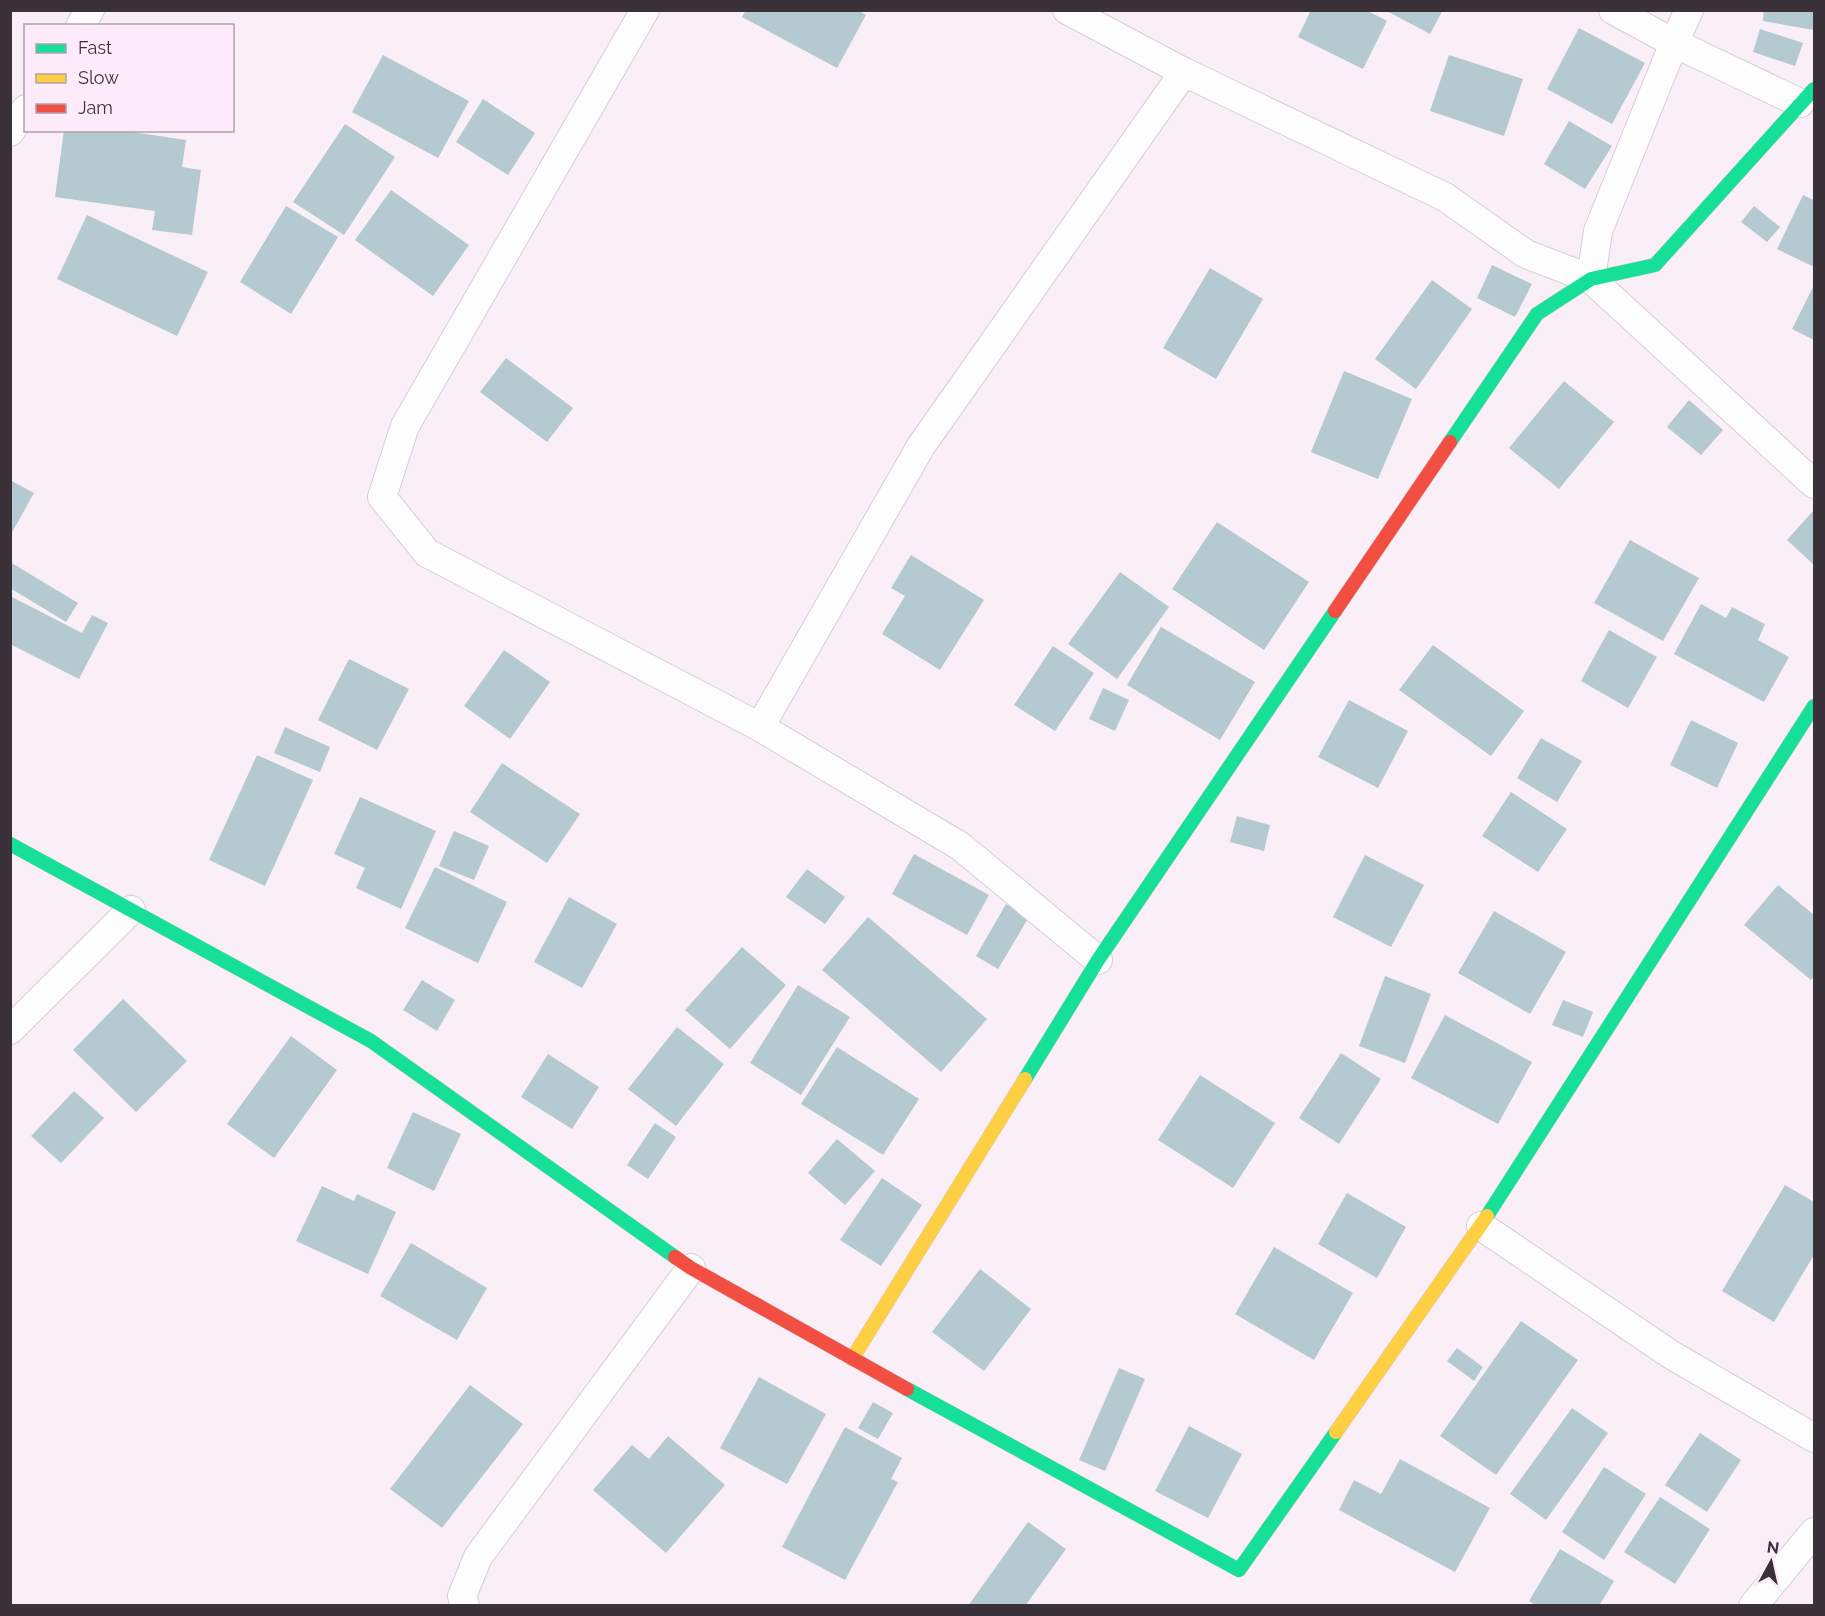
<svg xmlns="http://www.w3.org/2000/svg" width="1825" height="1616" viewBox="0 0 1825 1616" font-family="Raleway,sans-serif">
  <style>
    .building { fill: #b4cad0 }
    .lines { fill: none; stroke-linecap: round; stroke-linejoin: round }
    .street-casing { stroke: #d7cdd5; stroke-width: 30 }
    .fast-casing { stroke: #d7cdd5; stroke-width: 15 }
    .slow-casing { stroke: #d7cdd5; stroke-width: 15 }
    .jam-casing { stroke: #d7cdd5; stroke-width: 15 }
    .street { stroke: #fefdfe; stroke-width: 28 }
    .fast { stroke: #16e098; stroke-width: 14 }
    .slow { stroke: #ffcf43; stroke-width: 14 }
    .jam { stroke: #f24e42; stroke-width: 14 }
  </style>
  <rect width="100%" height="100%" fill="#faeff7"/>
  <g class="building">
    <polygon points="746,10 858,10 866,15 837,68 742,17"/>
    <polygon points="1311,10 1366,10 1387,21 1363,69 1298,37"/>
    <polygon points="1385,10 1443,10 1430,34"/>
    <polygon points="1764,10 1814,10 1814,30 1763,21"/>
    <polygon points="1579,28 1645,63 1612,124 1547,89"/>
    <polygon points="1760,29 1803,43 1795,66 1753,52"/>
    <polygon points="383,55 469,101 438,158 352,112"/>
    <polygon points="1449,55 1523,79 1504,136 1430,111"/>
    <polygon points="483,99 535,133 508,175 456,142"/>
    <polygon points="1569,121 1612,146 1585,189 1544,164"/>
    <polygon points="345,124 395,157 344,235 293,202"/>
    <polygon points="64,130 119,130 186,140 182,167 201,170 192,235 152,230 155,211 55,197"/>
    <polygon points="391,190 469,245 433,296 355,240"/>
    <polygon points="1803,195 1814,200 1814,267 1777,249"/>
    <polygon points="286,206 338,237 291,314 240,282"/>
    <polygon points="1754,206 1780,227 1767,242 1741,222"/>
    <polygon points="87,215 208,272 177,336 57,279"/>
    <polygon points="1492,265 1532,284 1515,317 1477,298"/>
    <polygon points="1210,268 1263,299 1216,379 1163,348"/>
    <polygon points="1432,280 1472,309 1416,389 1375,359"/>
    <polygon points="1814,285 1814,340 1792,329"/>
    <polygon points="506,358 573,408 547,442 480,392"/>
    <polygon points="1344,371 1412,399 1378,479 1311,452"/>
    <polygon points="1564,381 1614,422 1559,489 1509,448"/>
    <polygon points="1689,400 1723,430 1701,455 1667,427"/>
    <polygon points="10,480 34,493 10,536"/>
    <polygon points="1813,511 1814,512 1814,565 1787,540"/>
    <polygon points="1217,522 1309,582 1264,650 1172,589"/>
    <polygon points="1630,540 1699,578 1663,641 1594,603"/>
    <polygon points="911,555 984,600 940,670 882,634 905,596 891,588"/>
    <polygon points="10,562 78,603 66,622 10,588"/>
    <polygon points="1120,572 1169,607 1117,679 1068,644"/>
    <polygon points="10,596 82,633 92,615 108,623 79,679 10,644"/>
    <polygon points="1701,604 1726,618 1732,607 1765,624 1758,640 1789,657 1764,702 1674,654"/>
    <polygon points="1161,627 1255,682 1220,740 1127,685"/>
    <polygon points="1609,630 1657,657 1628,708 1581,681"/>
    <polygon points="1433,645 1524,711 1491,756 1399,690"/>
    <polygon points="1053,646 1094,673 1055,731 1014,705"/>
    <polygon points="504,650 550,682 510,739 464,706"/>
    <polygon points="349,659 409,689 377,750 318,720"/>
    <polygon points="1103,688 1129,700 1115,731 1089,719"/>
    <polygon points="1349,700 1408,731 1378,788 1318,757"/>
    <polygon points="1691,720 1738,743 1717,788 1670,765"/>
    <polygon points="285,727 330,747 320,772 274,753"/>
    <polygon points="1541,738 1582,761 1557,802 1517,778"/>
    <polygon points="257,755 313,780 265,886 209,860"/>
    <polygon points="502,763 580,814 547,863 470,812"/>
    <polygon points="1511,792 1567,829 1538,872 1482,836"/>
    <polygon points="360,797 436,831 401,909 356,888 365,868 334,854"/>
    <polygon points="1237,816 1270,825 1264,851 1230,842"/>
    <polygon points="454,831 489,846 474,880 439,866"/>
    <polygon points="914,854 989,895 967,935 892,894"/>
    <polygon points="1365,855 1424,885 1391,947 1333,917"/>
    <polygon points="435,867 507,902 478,963 405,928"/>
    <polygon points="807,869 845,897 825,924 786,897"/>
    <polygon points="1778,885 1814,915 1814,976 1811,980 1744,925"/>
    <polygon points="569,897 617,924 582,988 534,962"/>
    <polygon points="1006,904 1029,917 998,969 976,956"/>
    <polygon points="1494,911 1566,952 1530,1014 1458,973"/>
    <polygon points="868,917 987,1019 941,1072 822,970"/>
    <polygon points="742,947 786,985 730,1049 685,1010"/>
    <polygon points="1385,976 1431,994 1405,1063 1359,1046"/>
    <polygon points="422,980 455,1000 437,1031 403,1010"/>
    <polygon points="798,985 850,1017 801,1095 750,1063"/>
    <polygon points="123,999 187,1061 136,1112 73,1050"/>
    <polygon points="1563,1000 1593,1012 1583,1037 1552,1025"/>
    <polygon points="1445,1015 1532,1062 1498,1124 1411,1078"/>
    <polygon points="677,1027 724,1064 676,1126 628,1089"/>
    <polygon points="291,1036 337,1070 274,1158 227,1124"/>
    <polygon points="837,1047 919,1099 883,1155 801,1104"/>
    <polygon points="1341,1053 1381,1079 1339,1144 1299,1118"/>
    <polygon points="548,1054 599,1087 572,1129 521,1097"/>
    <polygon points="1200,1075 1275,1123 1233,1188 1158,1140"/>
    <polygon points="74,1091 104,1118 61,1163 31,1136"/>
    <polygon points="413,1112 461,1134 434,1191 387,1168"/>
    <polygon points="655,1123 676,1137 648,1179 627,1165"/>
    <polygon points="837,1139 875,1171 845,1205 808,1173"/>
    <polygon points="882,1178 922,1205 881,1266 840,1240"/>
    <polygon points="1785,1185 1814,1202 1814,1255 1774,1322 1722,1291"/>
    <polygon points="322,1186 354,1201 357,1194 396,1212 368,1274 296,1241"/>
    <polygon points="1347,1193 1406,1227 1377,1278 1318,1244"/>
    <polygon points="411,1243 487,1288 457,1340 380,1296"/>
    <polygon points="1274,1247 1353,1293 1314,1360 1235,1314"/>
    <polygon points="980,1269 1031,1309 984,1371 932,1332"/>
    <polygon points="1521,1321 1578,1360 1496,1475 1440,1436"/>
    <polygon points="1457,1348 1483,1367 1474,1381 1447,1361"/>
    <polygon points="1119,1368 1145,1379 1105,1471 1079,1460"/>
    <polygon points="759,1377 826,1414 787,1484 720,1448"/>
    <polygon points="470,1385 523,1424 442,1528 390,1489"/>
    <polygon points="873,1402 893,1413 878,1439 858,1428"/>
    <polygon points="1572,1408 1608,1433 1546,1520 1510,1494"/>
    <polygon points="1189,1426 1242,1454 1208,1518 1155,1491"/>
    <polygon points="845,1427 902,1458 891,1479 898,1482 845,1580 782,1547"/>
    <polygon points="1700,1433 1741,1460 1707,1512 1665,1485"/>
    <polygon points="668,1436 725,1485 666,1553 593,1490 632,1445 649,1459"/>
    <polygon points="1400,1459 1490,1508 1455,1572 1339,1510 1354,1480 1381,1494"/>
    <polygon points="1604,1467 1646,1494 1604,1560 1562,1532"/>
    <polygon points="1660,1497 1710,1529 1675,1584 1624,1552"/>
    <polygon points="1028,1522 1066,1549 1025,1606 968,1606"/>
    <polygon points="1560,1549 1614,1581 1599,1606 1537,1606 1529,1601"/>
  </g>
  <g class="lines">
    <defs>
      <g id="street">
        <polyline points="645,10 405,426 382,497 427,553 760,727 960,846 1098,960"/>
        <polyline points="1067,10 1184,72 1445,197 1526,254 1591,279 1814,484"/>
        <polyline points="1613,10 1674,43 1800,103"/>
        <polyline points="80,26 90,10"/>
        <polyline points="10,132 26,109"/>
        <polyline points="1591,279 1598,231 1674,43 1689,10"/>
        <polyline points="760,727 921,446 1184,72"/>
        <polyline points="10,1030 131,910"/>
        <polyline points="1481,1226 1670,1354 1814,1438"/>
        <polyline points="465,1606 462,1596 478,1557 691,1268"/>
        <polyline points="1753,1606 1814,1532"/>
      </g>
      <g id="fast">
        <polyline points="1450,442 1537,314 1591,279 1655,265 1814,89"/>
        <polyline points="10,844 371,1041 675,1257"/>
        <polyline points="1025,1079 1098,960 1335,611"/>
        <polyline points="1487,1216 1814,706"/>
        <polyline points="907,1389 1239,1570 1336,1432"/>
      </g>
      <g id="slow">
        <polyline points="852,1359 1025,1079"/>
        <polyline points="1336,1432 1487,1216"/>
      </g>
      <g id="jam">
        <polyline points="1335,611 1450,442"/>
        <polyline points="675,1257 691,1268 907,1389"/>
      </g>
    </defs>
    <use href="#street" class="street-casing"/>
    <use href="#fast" class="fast-casing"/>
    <use href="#slow" class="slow-casing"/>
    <use href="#jam" class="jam-casing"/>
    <use href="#street" class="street"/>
    <use href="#fast" class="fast"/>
    <use href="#slow" class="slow"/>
    <use href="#jam" class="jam"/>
  </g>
  <rect width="1825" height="1616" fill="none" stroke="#3b3239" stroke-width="24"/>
  <rect x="24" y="24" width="210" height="108" fill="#feebfa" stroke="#b0a1ad" stroke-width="1.5"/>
  <rect x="36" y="44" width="30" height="9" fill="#16e098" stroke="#b0a1ad" stroke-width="1.5"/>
  <text x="78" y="54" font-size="18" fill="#3b3239">Fast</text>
  <rect x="36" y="74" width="30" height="9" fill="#ffcf43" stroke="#b0a1ad" stroke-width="1.5"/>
  <text x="78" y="84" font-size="18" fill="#3b3239">Slow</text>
  <rect x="36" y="104" width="30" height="9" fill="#f24e42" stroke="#b0a1ad" stroke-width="1.5"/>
  <text x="78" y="114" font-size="18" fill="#3b3239">Jam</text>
  <g transform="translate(1771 1562) rotate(8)" stroke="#feebfa" stroke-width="4.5" paint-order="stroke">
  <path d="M0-4.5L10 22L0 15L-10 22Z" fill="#3b3239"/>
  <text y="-9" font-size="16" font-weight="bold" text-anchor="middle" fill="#3b3239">N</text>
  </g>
</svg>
